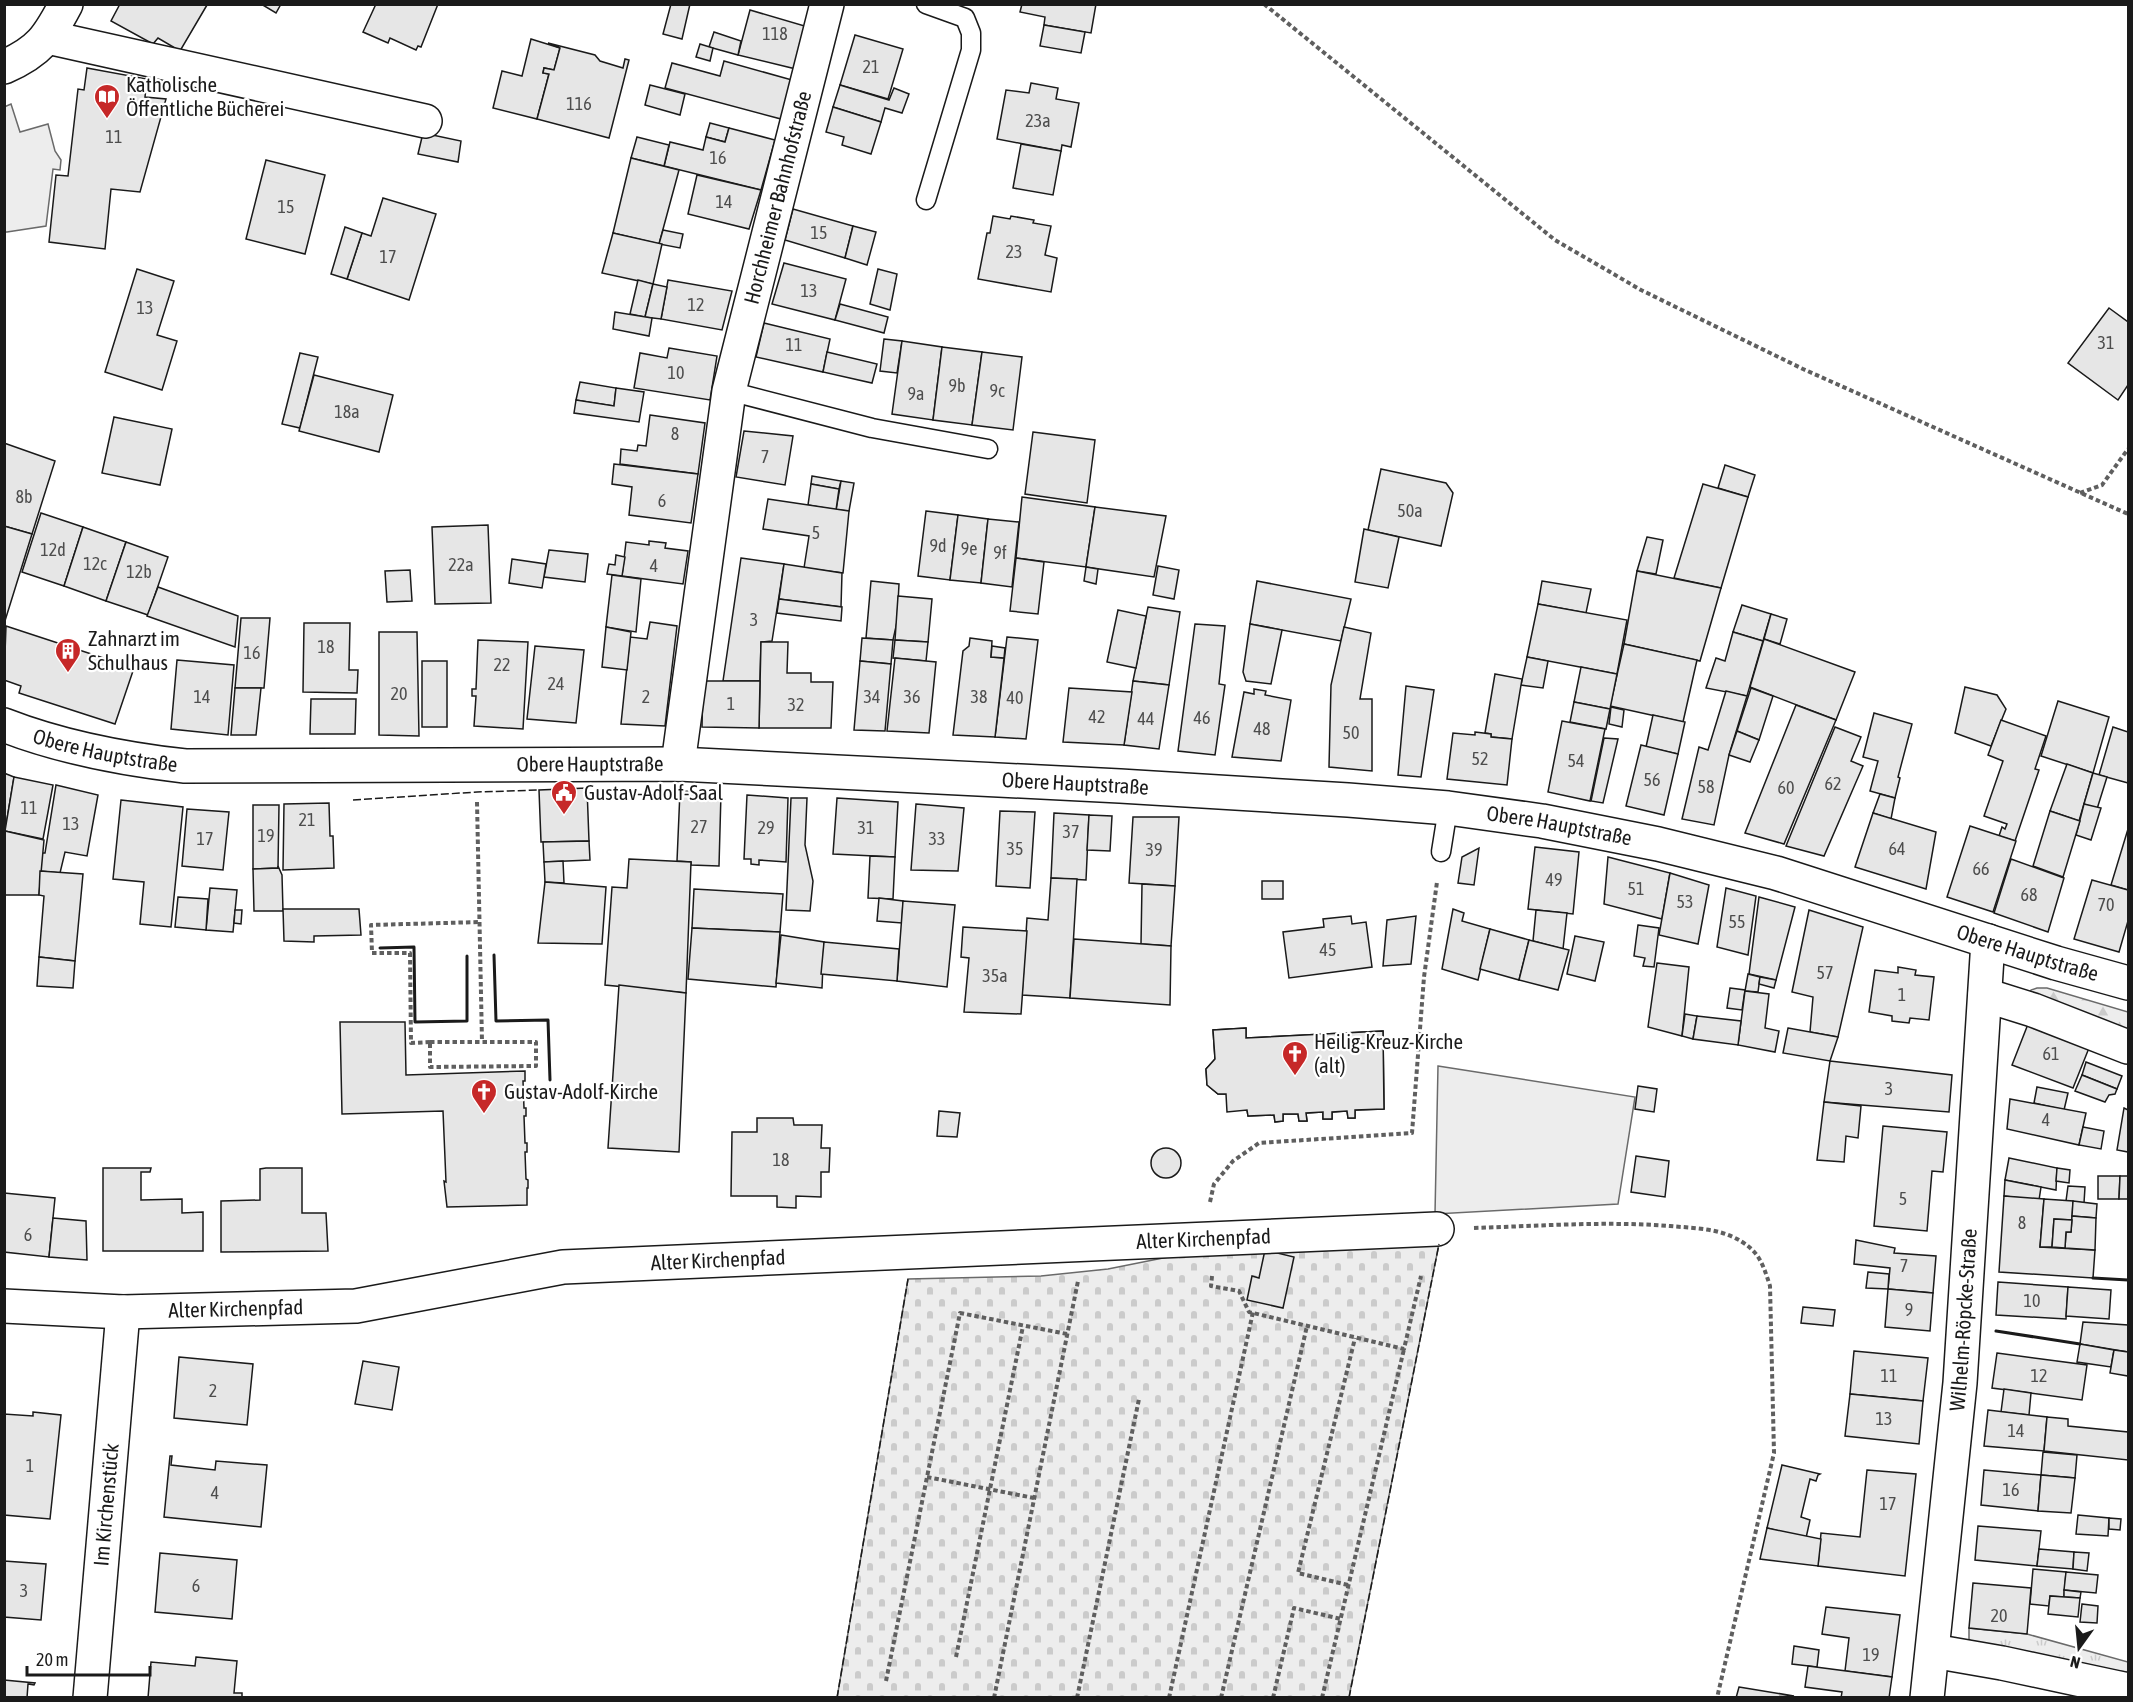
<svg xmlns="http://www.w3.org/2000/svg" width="2133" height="1702" viewBox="0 0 2133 1702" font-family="'Asap Condensed',sans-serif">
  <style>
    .grass { fill: url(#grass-tufts); stroke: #6a6a6a; stroke-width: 1.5 }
    .forest { fill: url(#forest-firs); stroke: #6a6a6a; stroke-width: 1.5 }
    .cemetery { fill: url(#cemetery-stones); stroke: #6a6a6a; stroke-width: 1.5 }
    .pitch { fill: #ededed; stroke: #6a6a6a; stroke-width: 1.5 }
    .building { fill: #e6e6e6; stroke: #1a1a1a; stroke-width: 1.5 }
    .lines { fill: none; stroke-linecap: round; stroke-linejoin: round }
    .service-casing { stroke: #1a1a1a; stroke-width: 21 }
    .minor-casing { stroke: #1a1a1a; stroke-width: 36 }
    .secondary-casing { stroke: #1a1a1a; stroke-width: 36 }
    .path { stroke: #5f5f5f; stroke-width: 4; stroke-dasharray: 4.5 3; stroke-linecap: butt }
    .service { stroke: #fff; stroke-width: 18 }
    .minor { stroke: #fff; stroke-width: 33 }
    .secondary { stroke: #fff; stroke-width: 33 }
    .fence { stroke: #1a1a1a; stroke-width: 1.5; stroke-dasharray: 8 3; stroke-linecap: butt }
    .wall { stroke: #1a1a1a; stroke-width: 3 }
    .labels { text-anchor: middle; stroke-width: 4.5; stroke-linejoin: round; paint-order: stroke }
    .number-label { font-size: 18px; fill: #4d4d4d }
    .poi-label { font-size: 21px; fill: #1a1a1a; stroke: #fff; text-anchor: start }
    .street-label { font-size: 21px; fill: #1a1a1a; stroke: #fff }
  </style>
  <defs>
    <pattern id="grass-tufts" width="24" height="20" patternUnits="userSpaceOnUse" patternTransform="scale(1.5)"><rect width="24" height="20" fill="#ededed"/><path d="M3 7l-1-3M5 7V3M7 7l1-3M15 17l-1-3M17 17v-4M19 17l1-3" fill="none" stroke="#cbcbcb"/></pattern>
    <pattern id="forest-firs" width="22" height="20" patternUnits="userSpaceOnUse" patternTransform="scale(1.5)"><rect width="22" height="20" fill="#ededed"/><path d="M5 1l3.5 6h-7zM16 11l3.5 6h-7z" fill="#cbcbcb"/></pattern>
    <pattern id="cemetery-stones" width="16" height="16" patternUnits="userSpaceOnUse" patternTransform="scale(1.5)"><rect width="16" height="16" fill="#ededed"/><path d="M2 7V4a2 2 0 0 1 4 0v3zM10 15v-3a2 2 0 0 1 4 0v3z" fill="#cbcbcb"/></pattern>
  </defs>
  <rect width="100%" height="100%" fill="#fff"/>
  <polygon class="grass" points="1969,1628 2027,1634 2128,1662 2128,1672 2075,1666 1974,1644 1969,1639"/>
  <polygon class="forest" points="2037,988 2047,988 2128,1012 2128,1030 2029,994 2031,990"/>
  <polygon class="cemetery" points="1439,1244 1349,1697 837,1698 908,1279 1041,1276 1108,1269 1173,1256"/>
  <g class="pitch">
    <polygon points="11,104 20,132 48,124 55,151 61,160 60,170 53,169 46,226 7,232 4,232 4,107"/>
    <polygon points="1438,1066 1635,1097 1618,1204 1435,1214"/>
  </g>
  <g class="building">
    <polygon points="120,4 206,4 207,5 180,51 158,38 153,44 111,21"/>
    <polygon points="261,4 281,4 276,13"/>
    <polygon points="376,4 438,4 421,47 418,46 416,50 390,38 388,43 363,32"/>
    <polygon points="671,4 690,4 682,39 663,34"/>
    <polygon points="1022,4 1096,4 1091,33 1044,25 1045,17 1020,12"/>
    <polygon points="750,10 808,27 796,69 738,55"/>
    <polygon points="1044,25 1085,32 1081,53 1040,46"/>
    <polygon points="714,32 741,41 738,55 709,47"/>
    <polygon points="855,35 903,49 888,99 840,85"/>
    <polygon points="531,39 560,48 554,70 544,68 543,73 549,74 537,119 493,108 502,71 522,76"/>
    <polygon points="548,43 595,55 600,61 623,68 625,59 629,60 609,138 537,119 549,74 543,73 544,68 554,70 560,48"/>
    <polygon points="700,44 713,48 710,61 696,57"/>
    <polygon points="724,61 792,80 781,119 665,88 672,63 720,76"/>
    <polygon points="87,68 147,79 145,97 166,99 140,192 111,189 105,249 49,242 56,175 68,176 78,89 84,90"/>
    <polygon points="1031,83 1058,88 1056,99 1079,103 1071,147 1062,145 1061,151 997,139 1006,90 1029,93"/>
    <polygon points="650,85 685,94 680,115 645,105"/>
    <polygon points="840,85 889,100 894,88 909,94 902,113 885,108 881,122 833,107"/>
    <polygon points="833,107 881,122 871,154 842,145 844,137 826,132"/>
    <polygon points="710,123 729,128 725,142 706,137"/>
    <polygon points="729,128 775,140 761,190 664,166 670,142 703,150 706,137 725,142"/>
    <polygon points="423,133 461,141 458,162 418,154"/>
    <polygon points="637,137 669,145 664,166 631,158"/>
    <polygon points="1021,144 1061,151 1053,195 1013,188"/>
    <polygon points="631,158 679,170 659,244 613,233"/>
    <polygon points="266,160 325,175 305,254 246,239"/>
    <polygon points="697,175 761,190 749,229 688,214"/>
    <polygon points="383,198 436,214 409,300 347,279 362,233 371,236"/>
    <polygon points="793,209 853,226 845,258 785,240"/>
    <polygon points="993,216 1010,219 1011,216 1034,220 1033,223 1051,226 1045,255 1057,258 1051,292 978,279 987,233 990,233"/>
    <polygon points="853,226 876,232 867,265 845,258"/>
    <polygon points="345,227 362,233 347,279 331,274"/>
    <polygon points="663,230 683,234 680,248 659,244"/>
    <polygon points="613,233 662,244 653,284 602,273"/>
    <polygon points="784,263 846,279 835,320 772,304"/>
    <polygon points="137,269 174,281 157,335 177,341 162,390 105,372"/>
    <polygon points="878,269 897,274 890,310 870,304"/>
    <polygon points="638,280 653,284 645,317 630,314"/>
    <polygon points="668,280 732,291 722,330 661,319"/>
    <polygon points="653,284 667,287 661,319 645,317"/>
    <polygon points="840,304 888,317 884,333 835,320"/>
    <polygon points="2109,308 2128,322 2128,385 2118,400 2068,363"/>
    <polygon points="615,312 652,318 649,336 613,329"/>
    <polygon points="764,323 830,339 823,372 756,357"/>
    <polygon points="884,339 902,341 897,373 880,371"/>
    <polygon points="902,341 942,347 933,420 892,414"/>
    <polygon points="942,347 982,352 972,425 933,420"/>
    <polygon points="669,348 717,356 710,400 634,388 640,353 667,358"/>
    <polygon points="827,352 877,364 872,383 823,372"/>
    <polygon points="982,352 1022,357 1013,430 972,425"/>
    <polygon points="300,353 318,357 300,428 282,424"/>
    <polygon points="314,375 393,395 379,452 299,431"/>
    <polygon points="580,382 616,388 614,406 576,400"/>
    <polygon points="616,388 644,392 639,422 574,413 576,400 614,406"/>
    <polygon points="650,415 705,423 698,474 620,464 621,449 637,451 638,445 646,446"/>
    <polygon points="114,417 172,429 160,485 102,473"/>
    <polygon points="744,431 793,436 785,485 736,477"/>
    <polygon points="1033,432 1095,440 1087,503 1025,494"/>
    <polygon points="4,443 55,461 32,534 4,526"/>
    <polygon points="614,464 698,474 691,523 629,515 632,487 612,484"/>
    <polygon points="1725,465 1755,475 1748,497 1718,488"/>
    <polygon points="1381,469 1446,483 1453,493 1441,546 1368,530"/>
    <polygon points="812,476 841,481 839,489 811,484"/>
    <polygon points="841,481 854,483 849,511 836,510"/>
    <polygon points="811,484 839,489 836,510 808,505"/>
    <polygon points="1703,484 1748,497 1721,588 1674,578"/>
    <polygon points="1022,497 1095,507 1086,567 1016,558"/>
    <polygon points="768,499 849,511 843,573 804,568 809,536 763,529"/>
    <polygon points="1095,507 1166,516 1154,577 1086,567"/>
    <polygon points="926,511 958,515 950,580 918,576"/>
    <polygon points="41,513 83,527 64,586 22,572"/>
    <polygon points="958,515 988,519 981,583 950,580"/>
    <polygon points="988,519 1019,522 1012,587 981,583"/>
    <polygon points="488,525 491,603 435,604 432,527"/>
    <polygon points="4,526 32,534 4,624"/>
    <polygon points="83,527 126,542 106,601 64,586"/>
    <polygon points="1364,529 1399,537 1388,588 1355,582"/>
    <polygon points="1647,537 1663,540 1656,574 1637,571"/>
    <polygon points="649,541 666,543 665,548 688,551 683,584 622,576 626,542 649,545"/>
    <polygon points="126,542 168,557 148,615 106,601"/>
    <polygon points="549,550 588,554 585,582 544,577"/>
    <polygon points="616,555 625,557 622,576 607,574 609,564 615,565"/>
    <polygon points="741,558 784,564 772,641 761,642 760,681 723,681"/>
    <polygon points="1016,558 1044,562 1038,614 1010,611"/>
    <polygon points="512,559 546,564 542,588 509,583"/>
    <polygon points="784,564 842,573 841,607 779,599"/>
    <polygon points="1158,566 1179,570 1174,599 1153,595"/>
    <polygon points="1086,567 1098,569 1096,584 1084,581"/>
    <polygon points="410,570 412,601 387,602 385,571"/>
    <polygon points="1637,571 1721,588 1700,661 1624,644"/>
    <polygon points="612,575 641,579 636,632 606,627"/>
    <polygon points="871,581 899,584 897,622 893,640 866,638"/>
    <polygon points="1257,581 1351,599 1341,641 1250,624"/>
    <polygon points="1542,581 1591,589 1586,613 1538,604"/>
    <polygon points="158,587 238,616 235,647 147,616"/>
    <polygon points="898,596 932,599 928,642 895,640"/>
    <polygon points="779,599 842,607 841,621 777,613"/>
    <polygon points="1538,604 1627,620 1617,674 1527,657"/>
    <polygon points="1742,605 1771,614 1763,641 1733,632"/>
    <polygon points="1148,607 1180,612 1169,685 1133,681"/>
    <polygon points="1118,610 1146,616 1136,668 1107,662"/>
    <polygon points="1771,614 1787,619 1780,644 1764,639"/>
    <polygon points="241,618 270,618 264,688 235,688"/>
    <polygon points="650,622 677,626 665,726 621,724 630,637 647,639"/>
    <polygon points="304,623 350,623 349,670 358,670 357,693 303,692"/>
    <polygon points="1195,624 1225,626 1219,684 1225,685 1215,755 1178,751"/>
    <polygon points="1250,624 1282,630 1271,684 1246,681 1243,672"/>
    <polygon points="6,626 134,668 115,724 19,693 21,686 4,680"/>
    <polygon points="606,627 631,632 627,670 602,667"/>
    <polygon points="1344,627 1371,633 1360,699 1372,699 1372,771 1329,767 1331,685"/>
    <polygon points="379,632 417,632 419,736 379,735"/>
    <polygon points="1733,632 1763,641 1747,696 1706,688 1716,658 1725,661"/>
    <polygon points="1007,637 1038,640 1026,739 995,737"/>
    <polygon points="862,638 893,640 891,664 860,661"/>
    <polygon points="970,638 992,641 991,657 1004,658 995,737 953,735 963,651 969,646"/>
    <polygon points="1764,639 1855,672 1836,720 1750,687"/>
    <polygon points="478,640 528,642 523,729 474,726 476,696 472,696 472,689 476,689"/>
    <polygon points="895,640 928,642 926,661 893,658"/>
    <polygon points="761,642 788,642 787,673 811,673 811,682 833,682 831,728 759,728"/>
    <polygon points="1624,644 1697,660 1683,722 1610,706"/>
    <polygon points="535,646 584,650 576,723 527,719"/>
    <polygon points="992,646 1005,648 1004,658 991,657"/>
    <polygon points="1527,657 1548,661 1543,688 1521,685"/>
    <polygon points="895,658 936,662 929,733 887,731"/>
    <polygon points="177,660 234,665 228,735 171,729"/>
    <rect x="422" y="661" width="25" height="66"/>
    <polygon points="860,661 891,664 885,731 854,730"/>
    <polygon points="1581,667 1617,674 1610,709 1574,702"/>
    <polygon points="1495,674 1522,679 1512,739 1491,737 1491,734 1485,733"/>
    <polygon points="703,681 760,681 759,728 702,727"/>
    <polygon points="1133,681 1169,685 1159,749 1124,745"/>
    <polygon points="1406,686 1434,690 1421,777 1398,775"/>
    <polygon points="1965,687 1997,695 2006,709 1991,746 1955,733"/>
    <polygon points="235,688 261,688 256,735 231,735"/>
    <polygon points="1069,688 1132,692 1124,745 1063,742"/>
    <polygon points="1751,688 1773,696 1759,740 1737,731"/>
    <polygon points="1254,689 1266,691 1265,695 1291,700 1281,761 1232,757 1244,692 1254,694"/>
    <polygon points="1726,691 1747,696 1729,755 1714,825 1682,819 1699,747 1708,750"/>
    <polygon points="311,699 356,699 355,734 310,734"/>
    <polygon points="2058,701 2109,717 2093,773 2041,756"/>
    <polygon points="1574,702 1610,709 1606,729 1570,722"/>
    <polygon points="1796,705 1836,720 1784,844 1745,833"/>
    <polygon points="1611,707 1624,710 1622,727 1609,724"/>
    <polygon points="1874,713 1912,724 1898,777 1900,778 1895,798 1870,791 1878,761 1863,757"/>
    <polygon points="1653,715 1685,722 1678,754 1646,747"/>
    <polygon points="2001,720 2046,736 2035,769 2039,770 2015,841 1999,836 2002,827 2005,829 2007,824 1984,816 2003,761 1988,755"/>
    <polygon points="1562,721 1605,729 1590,801 1548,792"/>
    <polygon points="1835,727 1861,737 1851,761 1863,766 1824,856 1786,846"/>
    <polygon points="2113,727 2128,732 2128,783 2099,775"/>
    <polygon points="1737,731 1759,740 1750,762 1729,755"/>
    <polygon points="1475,732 1491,734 1491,737 1512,739 1507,785 1447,779 1453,733 1475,735"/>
    <polygon points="1604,738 1618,739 1603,803 1591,801"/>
    <polygon points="1641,745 1678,754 1664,815 1626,806"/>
    <polygon points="2067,764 2093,773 2079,821 2050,811"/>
    <polygon points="4,773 14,777 5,831 5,843"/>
    <polygon points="2093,773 2107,777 2097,809 2084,804"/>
    <polygon points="14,777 53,785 43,839 5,831"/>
    <polygon points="56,785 98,795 87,856 65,852 60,873 40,871 42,853 45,853"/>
    <polygon points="587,788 589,841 541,842 539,790"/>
    <polygon points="680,791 721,793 719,866 691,865 691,862 677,861"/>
    <polygon points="1880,794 1895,798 1891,819 1873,813"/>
    <polygon points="747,795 788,798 786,862 759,860 759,865 751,864 751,859 744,859"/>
    <polygon points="791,798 807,798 805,845 813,881 810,911 786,910"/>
    <polygon points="837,798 898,802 895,857 833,854"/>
    <polygon points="121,800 183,807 171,927 140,924 144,882 113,879"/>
    <polygon points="329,803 330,836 333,836 334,868 283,870 284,804"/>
    <polygon points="916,804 964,808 958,871 911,870"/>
    <polygon points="2084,804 2101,808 2091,840 2076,835"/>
    <polygon points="253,805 279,805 278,868 253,869"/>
    <polygon points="187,809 229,812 223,870 182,866"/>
    <polygon points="1000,811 1035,812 1030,888 996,886"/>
    <polygon points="2050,811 2080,821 2063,877 2033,866"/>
    <polygon points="1054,813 1089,815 1086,880 1051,878"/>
    <polygon points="1873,813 1936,832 1926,889 1855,867"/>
    <polygon points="1089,815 1112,816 1110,851 1087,850"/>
    <polygon points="1133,817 1179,817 1175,886 1129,883"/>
    <polygon points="1970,826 2016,841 1993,912 1947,897"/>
    <polygon points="2128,829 2128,890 2111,885"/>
    <polygon points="5,831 44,840 39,895 5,895"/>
    <polygon points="589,841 590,860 544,862 543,842"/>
    <polygon points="1535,847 1579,852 1573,914 1528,909"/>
    <polygon points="1479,848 1474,885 1458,883 1462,857"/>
    <polygon points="870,856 895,857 893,899 868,898"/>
    <polygon points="1608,857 1670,873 1662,919 1604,904"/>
    <polygon points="629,859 691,862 686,993 605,985 612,887 627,888"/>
    <polygon points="2011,859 2064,878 2048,932 1994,913"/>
    <polygon points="563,861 564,883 545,882 544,862"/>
    <polygon points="278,866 282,875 283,911 254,911 253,869 278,868"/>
    <polygon points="40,871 83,874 75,961 39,957 44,896 39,895"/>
    <polygon points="1670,873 1709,885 1698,944 1659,935"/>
    <polygon points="1051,878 1077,879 1070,998 1022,995 1027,918 1048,920"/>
    <polygon points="2092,880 2128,890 2128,921 2119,952 2074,939"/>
    <rect x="1262" y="881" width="21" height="18"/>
    <polygon points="545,882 606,887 602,944 538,943"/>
    <polygon points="1142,884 1175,886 1171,946 1141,944"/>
    <polygon points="210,888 237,890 233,932 206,930"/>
    <polygon points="1726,888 1756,896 1748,955 1717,947"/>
    <polygon points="694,889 783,894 780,932 692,928"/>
    <polygon points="178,897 208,899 206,930 175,927"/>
    <polygon points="1759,897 1795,907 1776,980 1749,974"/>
    <polygon points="879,898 903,901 902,923 877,921"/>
    <polygon points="903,901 955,905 947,987 897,981"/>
    <polygon points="283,909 359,909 361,935 314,936 314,942 284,941"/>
    <polygon points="1453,909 1464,913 1462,921 1490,929 1478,980 1442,969"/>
    <polygon points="235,910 242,910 241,924 234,923"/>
    <polygon points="1536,910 1567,913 1563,949 1533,941"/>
    <polygon points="1809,910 1863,927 1838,1037 1810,1032 1813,997 1792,992"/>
    <polygon points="1351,916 1352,924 1366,922 1372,967 1289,978 1283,932 1324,927 1323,919"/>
    <polygon points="1416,916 1411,964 1383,966 1387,920"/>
    <polygon points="1638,925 1659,928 1654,967 1643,966 1645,958 1634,956"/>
    <polygon points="963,927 1027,931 1021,1014 964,1012 969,958 961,957"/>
    <polygon points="692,928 780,932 776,987 688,979"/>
    <polygon points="1490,929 1529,940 1519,980 1480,969"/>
    <polygon points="781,935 824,942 822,988 776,983"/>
    <polygon points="1575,936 1604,942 1595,981 1567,974"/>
    <polygon points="1074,939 1171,946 1170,1005 1070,998"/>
    <polygon points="1529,940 1569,950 1558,990 1519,980"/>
    <polygon points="824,942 899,949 897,981 821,974"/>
    <polygon points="39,957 75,961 73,988 37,986"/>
    <polygon points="1657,963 1689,967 1682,1036 1648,1027"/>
    <polygon points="1898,967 1916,970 1915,975 1934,977 1929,1020 1910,1018 1909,1023 1892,1021 1892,1016 1869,1012 1875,970 1898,973"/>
    <polygon points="1748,974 1760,977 1758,992 1745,991"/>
    <polygon points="1760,977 1776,980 1774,988 1759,984"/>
    <polygon points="619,985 686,993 679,1152 608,1148"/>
    <polygon points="1730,988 1745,990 1742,1010 1727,1008"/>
    <polygon points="1745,991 1769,994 1765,1028 1779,1031 1775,1052 1738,1045"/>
    <polygon points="1685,1014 1697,1016 1693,1039 1682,1036"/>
    <polygon points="1697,1016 1741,1021 1738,1045 1693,1039"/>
    <polygon points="2030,1019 2091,1043 2073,1088 2012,1065"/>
    <polygon points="340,1022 405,1022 406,1075 525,1071 525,1081 523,1081 524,1108 526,1108 526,1116 524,1116 525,1143 527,1143 527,1152 525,1152 526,1179 528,1180 528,1188 527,1188 527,1205 447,1207 444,1181 446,1182 443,1111 342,1114"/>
    <polygon points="1246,1028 1246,1038 1383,1031 1384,1109 1355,1110 1355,1118 1348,1118 1347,1111 1332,1112 1332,1119 1323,1119 1323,1112 1306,1113 1307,1121 1299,1121 1298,1114 1283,1114 1283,1121 1275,1122 1274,1115 1248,1116 1247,1110 1250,1110 1248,1087 1225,1089 1226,1094 1218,1094 1207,1085 1206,1069 1215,1059 1213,1030"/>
    <polygon points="1246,1028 1246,1038 1383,1031 1384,1109 1355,1110 1355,1118 1348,1118 1347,1111 1332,1112 1332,1119 1323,1119 1323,1112 1306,1113 1307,1121 1299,1121 1298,1114 1283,1114 1283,1121 1275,1122 1274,1115 1248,1116 1247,1110 1227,1112 1226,1094 1218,1094 1207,1085 1206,1069 1215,1059 1213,1030"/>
    <polygon points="1788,1028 1838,1037 1830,1061 1783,1053"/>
    <polygon points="1830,1061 1952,1075 1949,1112 1824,1102"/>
    <polygon points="2086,1062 2122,1076 2117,1089 2082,1075"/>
    <polygon points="2082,1075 2117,1089 2115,1094 2109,1095 2105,1102 2075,1091"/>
    <polygon points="1638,1086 1657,1089 1654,1112 1635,1109"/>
    <polygon points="2037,1087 2068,1093 2064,1110 2034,1103"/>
    <polygon points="2010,1099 2086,1113 2079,1145 2007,1129"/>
    <polygon points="1824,1102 1861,1106 1858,1138 1846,1136 1844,1162 1817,1160"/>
    <polygon points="2124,1108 2128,1110 2128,1152 2117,1150"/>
    <polygon points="939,1111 960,1113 957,1137 937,1136"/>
    <polygon points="757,1118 793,1118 794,1125 822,1125 821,1148 830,1148 829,1172 821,1172 821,1197 796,1196 796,1208 777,1207 777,1196 731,1196 732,1132 757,1132"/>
    <polygon points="1883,1126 1947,1132 1943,1172 1932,1171 1927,1231 1874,1226"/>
    <polygon points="2083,1127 2104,1131 2101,1149 2079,1145"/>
    <circle cx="1166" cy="1163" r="15"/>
    <polygon points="1636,1156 1669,1161 1665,1197 1631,1192"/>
    <polygon points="2009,1158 2057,1168 2056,1190 2005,1180"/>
    <polygon points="103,1168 151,1168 150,1172 141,1172 141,1200 182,1199 182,1213 203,1212 203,1251 103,1251"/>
    <polygon points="266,1168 302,1168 302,1213 326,1213 328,1251 221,1252 221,1201 260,1200 260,1169"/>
    <polygon points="2057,1168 2070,1170 2069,1183 2056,1181"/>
    <polygon points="2098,1176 2120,1176 2119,1199 2098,1199"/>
    <polygon points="2120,1176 2128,1176 2128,1199 2119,1199"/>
    <polygon points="2005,1180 2041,1187 2039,1200 2004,1196"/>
    <polygon points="2068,1186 2085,1187 2084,1203 2066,1201"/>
    <polygon points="4,1193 55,1198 49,1257 4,1252"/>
    <polygon points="2004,1196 2044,1199 2040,1247 2095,1250 2093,1278 1999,1272"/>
    <polygon points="2044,1199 2073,1201 2072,1220 2054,1219 2052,1247 2040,1247"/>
    <polygon points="2073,1201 2097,1204 2096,1218 2072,1216"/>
    <polygon points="2072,1216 2096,1218 2095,1250 2065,1248 2066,1232 2071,1232"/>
    <polygon points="53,1218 86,1221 87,1260 49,1257"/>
    <polygon points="2054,1219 2072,1220 2071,1232 2066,1232 2065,1248 2052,1247"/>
    <polygon points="1856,1240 1895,1248 1894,1253 1936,1256 1933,1293 1888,1289 1890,1268 1854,1264"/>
    <polygon points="1265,1250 1294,1257 1283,1308 1247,1300 1252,1276 1259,1278"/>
    <polygon points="1868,1272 1889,1274 1888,1289 1866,1288"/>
    <polygon points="1998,1282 2068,1287 2066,1319 1996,1315"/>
    <polygon points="2068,1287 2111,1290 2109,1319 2066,1316"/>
    <polygon points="1888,1289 1933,1293 1930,1331 1885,1327"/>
    <polygon points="1803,1307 1835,1310 1833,1326 1801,1323"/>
    <polygon points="2083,1322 2128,1325 2128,1352 2080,1344"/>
    <polygon points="2080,1344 2114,1350 2111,1367 2077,1362"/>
    <polygon points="2114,1350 2128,1352 2128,1376 2110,1373"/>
    <polygon points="1854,1351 1928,1358 1923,1401 1850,1394"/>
    <polygon points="1997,1353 2087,1365 2082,1400 1992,1388"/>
    <polygon points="179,1357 253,1364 247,1425 174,1418"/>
    <polygon points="363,1361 399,1367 392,1410 355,1404"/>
    <polygon points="2004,1389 2031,1393 2029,1415 2001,1412"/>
    <polygon points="1850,1394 1923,1401 1919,1444 1845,1436"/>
    <polygon points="1988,1410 2047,1417 2044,1451 1984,1446"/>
    <polygon points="33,1412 61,1415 50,1519 4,1515 4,1414 33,1416"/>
    <polygon points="2047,1417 2068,1419 2068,1426 2128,1432 2128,1460 2044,1451"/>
    <polygon points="2043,1452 2077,1455 2075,1478 2041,1475"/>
    <polygon points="170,1456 172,1456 171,1465 215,1470 216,1461 267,1465 261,1527 164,1517"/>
    <polygon points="1782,1465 1820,1474 1818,1475 1816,1481 1810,1479 1801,1517 1810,1520 1806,1538 1767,1528"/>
    <polygon points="1867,1470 1916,1474 1905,1576 1818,1566 1821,1533 1860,1537"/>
    <polygon points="1984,1470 2041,1475 2038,1511 1981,1505"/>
    <polygon points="2041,1475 2075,1478 2071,1513 2038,1511"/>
    <polygon points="2078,1515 2109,1518 2108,1536 2076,1534"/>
    <polygon points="2109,1518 2121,1519 2120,1530 2109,1529"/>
    <polygon points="1978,1526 2041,1531 2037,1566 1975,1560"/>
    <polygon points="1767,1528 1821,1539 1818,1566 1760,1559"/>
    <polygon points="2039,1549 2074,1552 2073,1569 2037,1566"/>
    <polygon points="2074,1552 2089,1553 2087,1571 2073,1569"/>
    <polygon points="160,1553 237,1560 232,1619 155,1612"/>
    <polygon points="4,1561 46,1564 41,1620 4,1617"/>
    <polygon points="2033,1569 2066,1572 2064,1597 2050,1596 2049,1606 2030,1604"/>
    <polygon points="2066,1572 2098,1575 2096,1593 2064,1590"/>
    <polygon points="1973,1583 2031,1588 2027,1634 1969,1628"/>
    <polygon points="2064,1590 2081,1592 2080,1598 2064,1597"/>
    <polygon points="2050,1596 2080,1598 2078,1617 2048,1614"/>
    <polygon points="2082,1604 2098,1606 2097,1623 2080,1622"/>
    <polygon points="1826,1607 1900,1615 1892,1677 1845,1671 1849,1638 1822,1634"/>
    <polygon points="1794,1646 1819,1650 1817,1667 1792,1664"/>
    <polygon points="196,1657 237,1661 234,1693 242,1693 242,1698 148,1698 151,1662 195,1666"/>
    <polygon points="1808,1666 1892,1677 1889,1698 1841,1698 1842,1692 1805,1687"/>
    <polygon points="4,1680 35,1683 34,1685 28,1684 27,1698 4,1698"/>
    <polygon points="1739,1687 1794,1696 1736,1698"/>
  </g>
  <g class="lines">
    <defs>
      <g id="service">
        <polyline points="926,4 965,18 971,33 971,50 926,200"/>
        <polyline points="729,391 872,428 988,449"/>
        <polyline points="1441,852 1448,808"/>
      </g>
      <g id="minor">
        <polyline points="47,37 425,121"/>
        <path d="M4,67c36,-16 44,-29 62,-63"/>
        <path id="s1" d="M678,764l51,-373 98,-387"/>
        <polyline points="1985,995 2033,1010 2128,1047"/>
        <path id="s2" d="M4,1306l119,6 233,-6 207,-39 874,-38"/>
        <polyline points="1933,1651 2002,1663 2128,1690"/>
        <path id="s3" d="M90,1698l33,-386"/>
        <path id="s4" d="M1927,1698l33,-315 28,-442"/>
      </g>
      <g id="secondary">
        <path id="s5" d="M4,725c59,23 119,34 181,41l493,-2 442,22 228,14 100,8 94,13 116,23 118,29 280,90 72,20"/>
      </g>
    </defs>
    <use href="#service" class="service-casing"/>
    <use href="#minor" class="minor-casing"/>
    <use href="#secondary" class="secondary-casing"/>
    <g class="path">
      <polyline points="1264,4 1555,240 1641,290 1803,369 2128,514"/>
      <polyline points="2080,493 2102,485 2128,449"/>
      <polyline points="477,802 482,1042"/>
      <polyline points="430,1042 411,1043 410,953 372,953 371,925 480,922"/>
      <polygon points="430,1042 536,1042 536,1066 430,1067"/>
      <polyline points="1210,1202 1214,1184 1233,1161 1259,1143 1412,1133 1424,977 1437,882"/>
      <path d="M1474,1228c65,-2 131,-7 196,-2 21,2 44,2 63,11 25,12 29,24 37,49l4,167 -57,245"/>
      <polyline points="1212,1276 1211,1286 1239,1291 1249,1312 1404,1349 1421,1276"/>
      <polyline points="927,1477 1034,1498"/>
      <polyline points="1348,1585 1298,1573 1355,1338"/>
      <polyline points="956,1657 1023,1326"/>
      <polyline points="886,1681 960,1313 1067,1334"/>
      <polyline points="994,1698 1078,1281"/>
      <polyline points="1077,1698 1139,1399"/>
      <polyline points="1169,1698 1253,1312"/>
      <polyline points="1221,1698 1307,1326"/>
      <polyline points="1273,1698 1294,1608 1341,1619"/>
      <polyline points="1322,1698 1404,1349"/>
    </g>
    <use href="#service" class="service"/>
    <use href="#minor" class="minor"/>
    <use href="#secondary" class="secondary"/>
    <g class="fence">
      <polyline points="353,800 477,792 539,790"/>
      <polyline points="837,1698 908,1279"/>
      <polyline points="1349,1698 1439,1244"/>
    </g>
    <g class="wall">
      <polyline points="380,948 414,947 415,1022 467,1021 467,956"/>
      <polyline points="494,955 496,1021 548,1020 550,1080"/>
      <polyline points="2093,1278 2128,1280"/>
      <polyline points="1996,1331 2080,1344"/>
    </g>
  </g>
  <defs>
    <symbol id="library-pin" viewBox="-11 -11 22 30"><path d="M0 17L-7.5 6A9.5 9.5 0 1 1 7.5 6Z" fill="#c62828" stroke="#fff"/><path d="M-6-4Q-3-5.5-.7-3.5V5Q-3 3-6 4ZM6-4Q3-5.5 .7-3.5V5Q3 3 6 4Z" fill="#fff"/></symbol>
    <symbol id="building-pin" viewBox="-11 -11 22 30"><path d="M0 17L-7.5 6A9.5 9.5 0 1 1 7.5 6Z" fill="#c62828" stroke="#fff"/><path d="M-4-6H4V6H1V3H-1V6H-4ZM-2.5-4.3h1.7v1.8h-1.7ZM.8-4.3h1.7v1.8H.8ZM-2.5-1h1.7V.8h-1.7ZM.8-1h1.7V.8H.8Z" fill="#fff"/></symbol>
    <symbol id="civic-pin" viewBox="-11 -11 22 30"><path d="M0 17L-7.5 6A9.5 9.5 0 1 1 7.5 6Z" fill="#c62828" stroke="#fff"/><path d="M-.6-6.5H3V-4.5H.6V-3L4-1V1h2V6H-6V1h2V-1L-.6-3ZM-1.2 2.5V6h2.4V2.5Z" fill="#fff"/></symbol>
    <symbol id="church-pin" viewBox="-11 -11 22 30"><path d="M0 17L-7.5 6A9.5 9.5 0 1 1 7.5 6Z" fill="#c62828" stroke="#fff"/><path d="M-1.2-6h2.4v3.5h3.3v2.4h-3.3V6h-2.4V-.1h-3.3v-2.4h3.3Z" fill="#fff"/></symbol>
  </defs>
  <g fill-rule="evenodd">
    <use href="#library-pin" x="92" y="82" width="30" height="40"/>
    <use href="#building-pin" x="53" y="636" width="30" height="40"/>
    <use href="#civic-pin" x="549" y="778" width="30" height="40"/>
    <use href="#church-pin" x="1280" y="1039" width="30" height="40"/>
    <use href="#church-pin" x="469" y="1077" width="30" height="40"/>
  </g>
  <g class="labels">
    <g class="number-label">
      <text x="775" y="40">118</text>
      <text x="871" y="73">21</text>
      <text x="579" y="110">116</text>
      <text x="1038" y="127">23a</text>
      <text x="114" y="143">11</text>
      <text x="718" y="164">16</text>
      <text x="724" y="208">14</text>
      <text x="286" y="213">15</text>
      <text x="819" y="239">15</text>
      <text x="1014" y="258">23</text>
      <text x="388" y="263">17</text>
      <text x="809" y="297">13</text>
      <text x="696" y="311">12</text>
      <text x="145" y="314">13</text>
      <text x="2106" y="349">31</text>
      <text x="794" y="351">11</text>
      <text x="676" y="379">10</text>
      <text x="957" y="392">9b</text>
      <text x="997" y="397">9c</text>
      <text x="916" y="400">9a</text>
      <text x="347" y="418">18a</text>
      <text x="675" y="440">8</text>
      <text x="765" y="463">7</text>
      <text x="24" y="503">8b</text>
      <text x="662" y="507">6</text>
      <text x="1410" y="517">50a</text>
      <text x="816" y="539">5</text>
      <text x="938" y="552">9d</text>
      <text x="969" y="555">9e</text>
      <text x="53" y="556">12d</text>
      <text x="1000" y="559">9f</text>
      <text x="95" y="570">12c</text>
      <text x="461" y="571">22a</text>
      <text x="654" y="572">4</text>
      <text x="139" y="578">12b</text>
      <text x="754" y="626">3</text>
      <text x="326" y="653">18</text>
      <text x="252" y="659">16</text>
      <text x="502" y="671">22</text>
      <text x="556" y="690">24</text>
      <text x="399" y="700">20</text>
      <text x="202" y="703">14</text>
      <text x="646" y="703">2</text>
      <text x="872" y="703">34</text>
      <text x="912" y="703">36</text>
      <text x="979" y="703">38</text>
      <text x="1015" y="704">40</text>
      <text x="731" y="710">1</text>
      <text x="796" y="711">32</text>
      <text x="1097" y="723">42</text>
      <text x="1202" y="724">46</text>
      <text x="1146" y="725">44</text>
      <text x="1262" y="735">48</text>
      <text x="1351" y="739">50</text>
      <text x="1480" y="765">52</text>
      <text x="1576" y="767">54</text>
      <text x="1652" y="786">56</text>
      <text x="1833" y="790">62</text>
      <text x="1706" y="793">58</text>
      <text x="1786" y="794">60</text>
      <text x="29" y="814">11</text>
      <text x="307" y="826">21</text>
      <text x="71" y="830">13</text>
      <text x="699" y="833">27</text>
      <text x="766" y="834">29</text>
      <text x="866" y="834">31</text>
      <text x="1071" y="838">37</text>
      <text x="266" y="842">19</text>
      <text x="205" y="845">17</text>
      <text x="937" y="845">33</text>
      <text x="1015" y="855">35</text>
      <text x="1897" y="855">64</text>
      <text x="1154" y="856">39</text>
      <text x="1981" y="875">66</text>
      <text x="1554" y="886">49</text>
      <text x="1636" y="895">51</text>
      <text x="2029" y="901">68</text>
      <text x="1685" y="908">53</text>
      <text x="2106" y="911">70</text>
      <text x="1737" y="928">55</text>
      <text x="1328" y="956">45</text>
      <text x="1825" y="979">57</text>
      <text x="995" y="982">35a</text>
      <text x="1902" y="1001">1</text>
      <text x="2051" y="1060">61</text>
      <text x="1889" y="1095">3</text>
      <text x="2046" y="1126">4</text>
      <text x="781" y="1166">18</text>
      <text x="1903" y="1205">5</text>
      <text x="2022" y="1229">8</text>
      <text x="28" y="1241">6</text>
      <text x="1904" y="1272">7</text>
      <text x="2032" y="1307">10</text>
      <text x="1909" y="1316">9</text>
      <text x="1889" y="1382">11</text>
      <text x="2039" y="1382">12</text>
      <text x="213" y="1397">2</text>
      <text x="1884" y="1425">13</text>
      <text x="2016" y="1437">14</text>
      <text x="30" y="1472">1</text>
      <text x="2011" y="1496">16</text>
      <text x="215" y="1499">4</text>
      <text x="1888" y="1510">17</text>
      <text x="196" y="1592">6</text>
      <text x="24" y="1597">3</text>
      <text x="1999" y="1622">20</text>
      <text x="1871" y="1661">19</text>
    </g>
    <g class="poi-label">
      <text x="126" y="92">Katholische<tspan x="126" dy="24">Öffentliche Bücherei</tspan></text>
      <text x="88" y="646">Zahnarzt im<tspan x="88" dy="24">Schulhaus</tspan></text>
      <text x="584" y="800">Gustav-Adolf-Saal</text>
      <text x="1314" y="1049">Heilig-Kreuz-Kirche<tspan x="1314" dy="24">(alt)</tspan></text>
      <text x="504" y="1099">Gustav-Adolf-Kirche</text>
    </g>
    <g class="street-label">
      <text dy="7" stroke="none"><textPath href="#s1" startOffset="576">Horchheimer Bahnhofstraße</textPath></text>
      <text dy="7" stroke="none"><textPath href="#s5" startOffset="105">Obere Hauptstraße</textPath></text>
      <text dy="7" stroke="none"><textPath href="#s5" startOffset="591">Obere Hauptstraße</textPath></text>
      <text dy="7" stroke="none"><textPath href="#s5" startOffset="1077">Obere Hauptstraße</textPath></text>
      <text dy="7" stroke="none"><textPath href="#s5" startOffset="1563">Obere Hauptstraße</textPath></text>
      <text dy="7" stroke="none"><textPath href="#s5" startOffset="2049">Obere Hauptstraße</textPath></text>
      <text dy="7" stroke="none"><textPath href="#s2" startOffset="1204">Alter Kirchenpfad</textPath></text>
      <text dy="7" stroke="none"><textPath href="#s2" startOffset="718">Alter Kirchenpfad</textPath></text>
      <text dy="7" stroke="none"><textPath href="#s2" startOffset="232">Alter Kirchenpfad</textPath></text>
      <text dy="7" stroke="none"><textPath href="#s4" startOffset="380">Wilhelm-Röpcke-Straße</textPath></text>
      <text dy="7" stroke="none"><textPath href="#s3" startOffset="194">Im Kirchenstück</textPath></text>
    </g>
  </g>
  <rect width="2133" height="1702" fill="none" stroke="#1a1a1a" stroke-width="12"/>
  <g transform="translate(2079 1648) rotate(195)" stroke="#ffffff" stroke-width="4.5" paint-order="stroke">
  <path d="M0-4.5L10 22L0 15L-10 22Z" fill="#1a1a1a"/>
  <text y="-9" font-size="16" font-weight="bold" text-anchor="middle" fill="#1a1a1a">N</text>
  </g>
  <path d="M27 1666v9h123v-9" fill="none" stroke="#1a1a1a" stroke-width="3"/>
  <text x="36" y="1666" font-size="18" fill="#1a1a1a" stroke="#ffffff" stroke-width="4.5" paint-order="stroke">20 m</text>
</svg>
